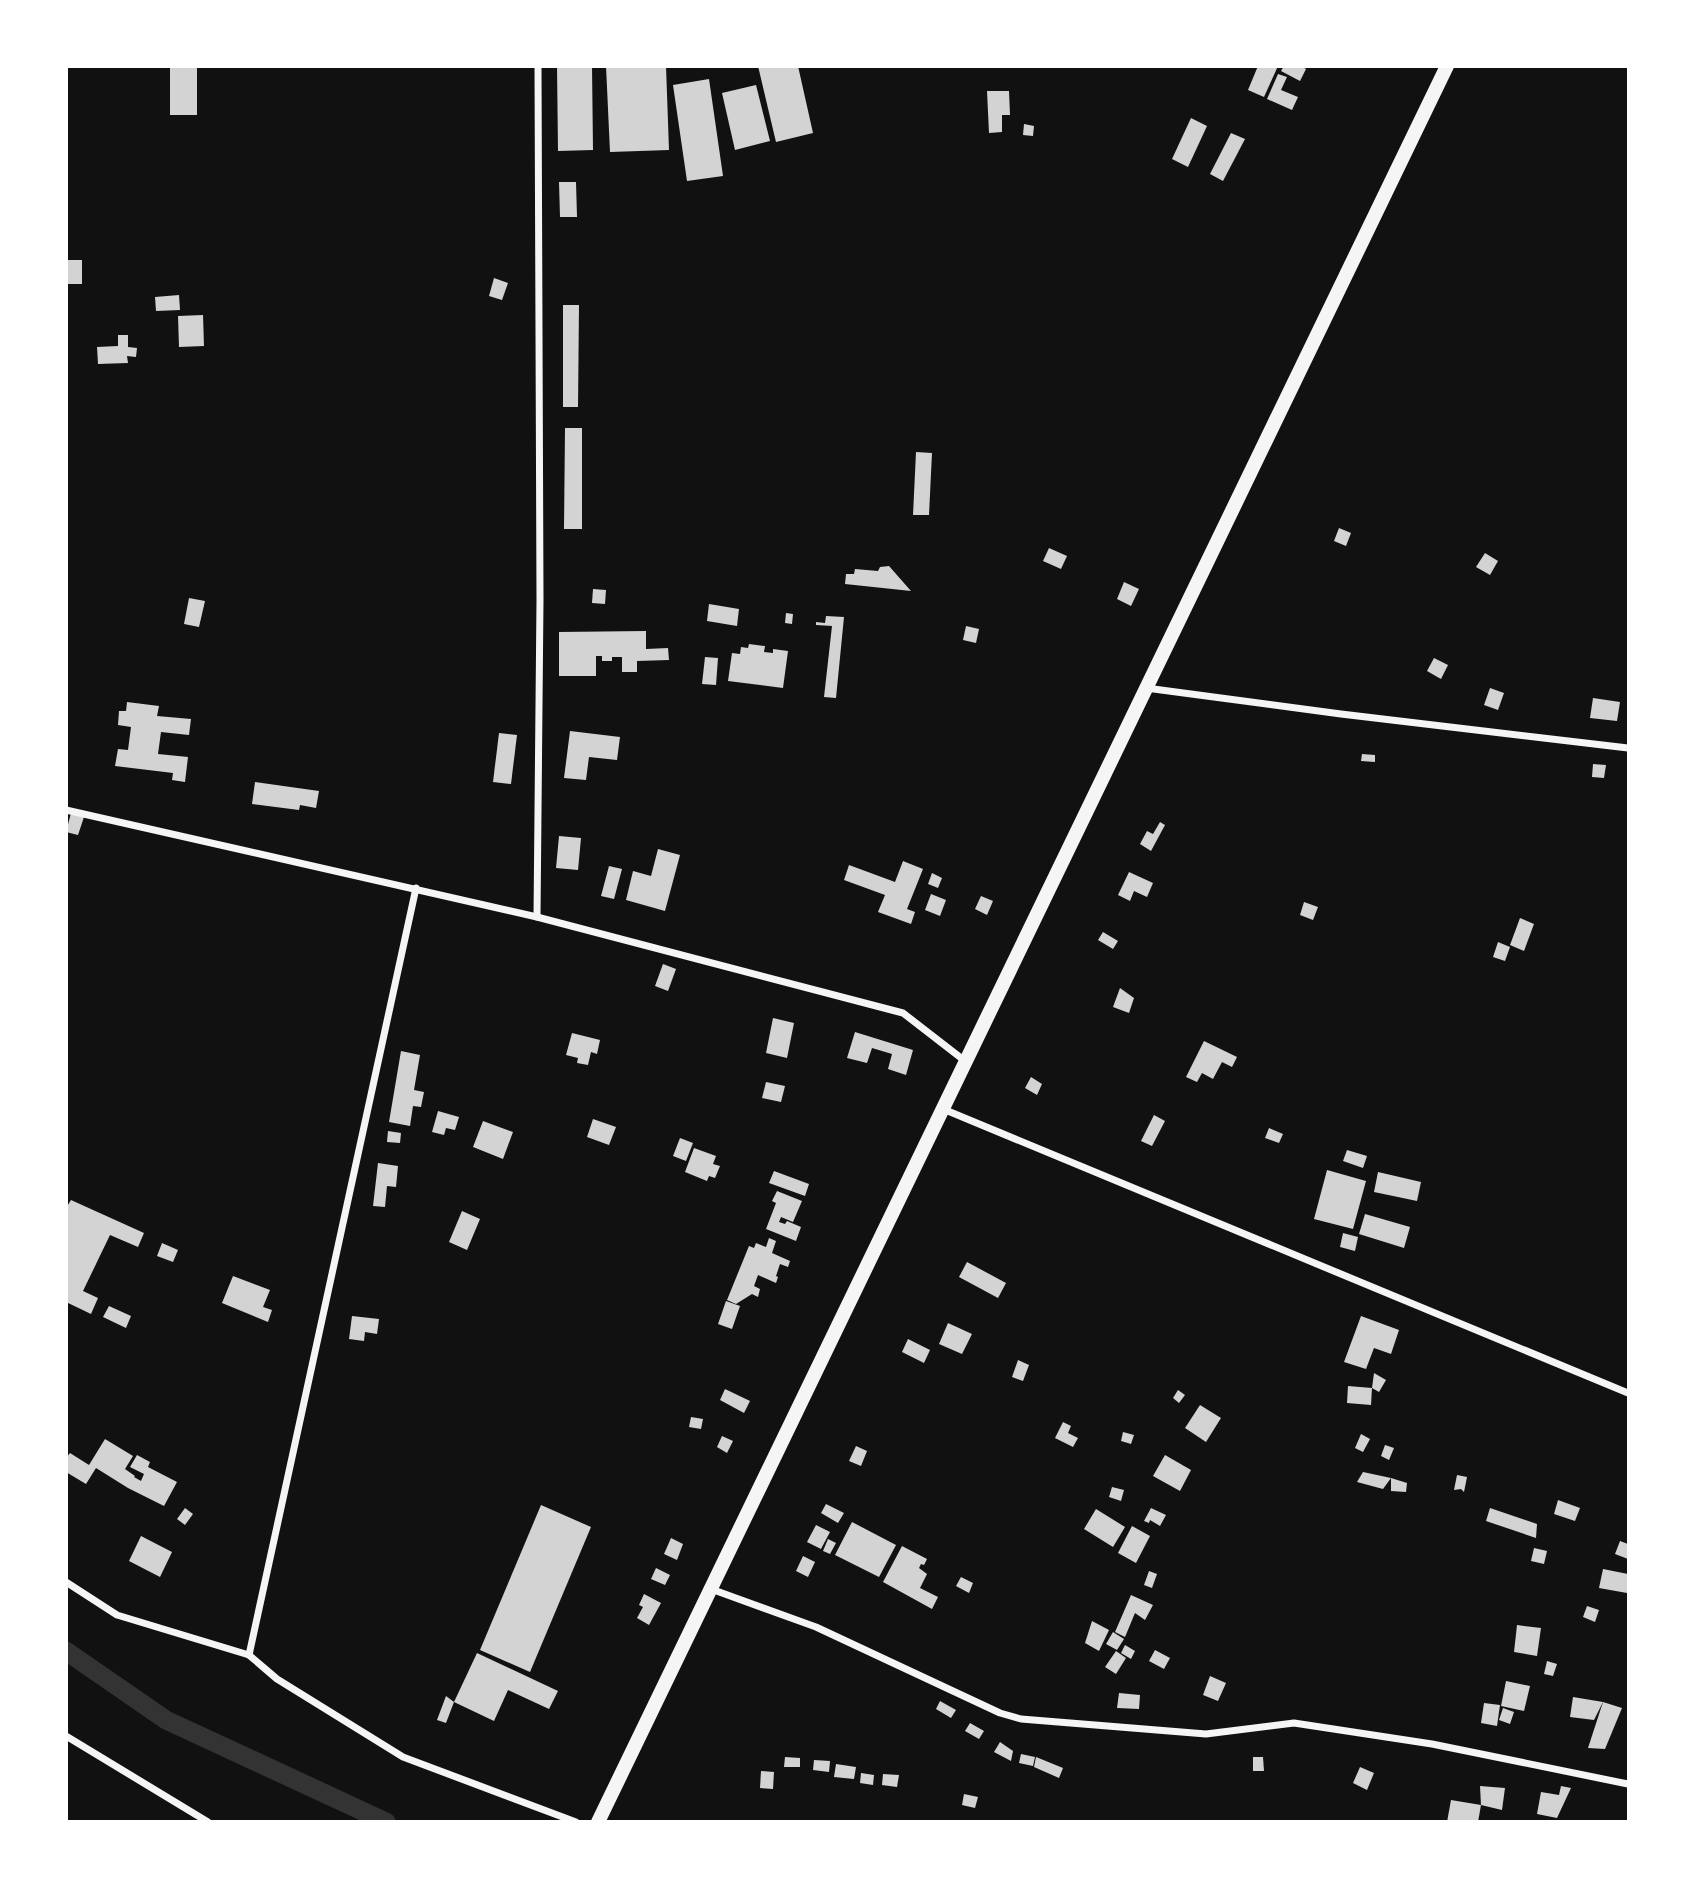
<svg xmlns="http://www.w3.org/2000/svg" width="1695" height="1888" viewBox="0 0 1695 1888" font-family="Cabin,sans-serif">
  <style>
    .lines { fill: none; stroke-linecap: round; stroke-linejoin: round }
    .canal { stroke: #333; stroke-width: 19 }
    .building { fill: #d3d3d3 }
    .minor { stroke: #f5f5f5; stroke-width: 7 }
    .secondary { stroke: #f5f5f5; stroke-width: 14 }
  </style>
  <rect width="100%" height="100%" fill="#111"/>
  <g class="lines">
    <polyline class="canal" points="66,1651 166,1720 386,1822"/>
  </g>
  <g class="building">
    <rect x="170" y="66" width="27" height="49"/>
    <polygon points="557,66 592,66 593,150 558,151"/>
    <polygon points="606,66 666,66 669,150 610,152"/>
    <polygon points="758,66 798,66 813,133 776,142"/>
    <polygon points="1258,66 1278,66 1264,97 1248,90"/>
    <polygon points="1284,66 1301,66 1306,69 1300,81 1281,71"/>
    <polygon points="1278,74 1287,77 1281,90 1298,97 1292,110 1267,99"/>
    <polygon points="709,79 723,176 687,181 673,85"/>
    <polygon points="756,85 770,141 735,150 722,93"/>
    <polygon points="987,91 1009,91 1010,115 1002,115 1002,132 989,133"/>
    <polygon points="1191,118 1207,126 1188,167 1172,159"/>
    <polygon points="1024,124 1034,126 1033,136 1023,135"/>
    <polygon points="1231,133 1245,139 1223,181 1210,174"/>
    <polygon points="559,182 576,182 577,217 560,217"/>
    <rect x="66" y="260" width="16" height="24"/>
    <polygon points="494,278 508,283 502,300 489,296"/>
    <polygon points="179,295 180,310 156,311 155,297"/>
    <polygon points="563,305 579,305 578,407 563,407"/>
    <polygon points="203,315 204,346 179,347 178,316"/>
    <polygon points="118,335 128,335 128,347 137,348 136,357 127,356 128,363 98,364 97,347 118,346"/>
    <polygon points="565,428 582,428 582,529 564,529"/>
    <polygon points="916,452 932,453 929,515 913,515"/>
    <polygon points="1339,528 1351,533 1346,546 1334,541"/>
    <polygon points="1049,548 1067,556 1061,569 1043,561"/>
    <polygon points="1485,553 1498,561 1490,575 1476,567"/>
    <polygon points="889,566 911,591 845,584 846,574 854,574 855,569 878,571 880,567"/>
    <polygon points="1124,582 1139,589 1131,606 1117,599"/>
    <polygon points="593,589 606,590 605,604 592,603"/>
    <polygon points="189,598 205,601 199,627 184,624"/>
    <polygon points="709,604 739,609 737,626 707,621"/>
    <polygon points="786,613 793,614 792,624 785,623"/>
    <polygon points="826,616 844,617 836,698 824,697 832,626 816,625 816,622 825,623"/>
    <polygon points="966,626 979,629 976,643 963,640"/>
    <polygon points="646,631 646,649 668,648 669,660 637,661 637,672 622,672 622,657 612,657 612,661 602,661 602,656 596,656 596,676 559,676 559,632"/>
    <polygon points="749,644 765,646 764,652 773,653 773,649 788,651 783,688 728,681 732,653 740,654 741,647 748,648"/>
    <polygon points="705,657 718,658 716,685 702,684"/>
    <polygon points="1434,658 1448,665 1441,679 1427,671"/>
    <polygon points="1490,688 1504,693 1498,710 1484,705"/>
    <polygon points="1593,698 1620,702 1617,721 1590,718"/>
    <polygon points="127,702 159,706 157,716 191,719 189,735 161,732 158,754 188,757 185,782 172,780 173,773 115,766 118,749 128,750 131,727 118,725 119,711 126,711"/>
    <polygon points="570,731 620,737 617,760 589,757 586,780 564,778"/>
    <polygon points="499,733 517,735 511,784 493,782"/>
    <polygon points="1362,754 1375,755 1375,762 1361,761"/>
    <polygon points="1593,764 1606,765 1604,778 1592,777"/>
    <polygon points="255,782 319,791 316,808 300,805 299,810 252,804"/>
    <polygon points="71,813 84,817 78,835 66,832"/>
    <polygon points="1160,822 1165,825 1151,851 1140,844 1147,831 1153,834"/>
    <polygon points="559,836 581,838 578,870 556,868"/>
    <polygon points="658,849 680,855 665,911 626,900 633,871 651,876"/>
    <polygon points="903,861 923,869 907,909 915,912 911,924 878,912 885,895 844,880 849,865 895,882"/>
    <polygon points="609,866 622,869 614,899 601,896"/>
    <polygon points="1129,872 1153,883 1147,897 1134,891 1130,901 1118,895"/>
    <polygon points="932,873 942,878 938,888 928,884"/>
    <polygon points="931,894 946,900 940,916 925,910"/>
    <polygon points="981,896 993,901 987,915 975,909"/>
    <polygon points="1304,902 1318,907 1313,920 1300,915"/>
    <polygon points="1520,918 1534,924 1524,951 1510,945"/>
    <polygon points="1103,932 1118,941 1113,949 1098,940"/>
    <polygon points="1498,942 1510,947 1505,961 1493,957"/>
    <polygon points="663,964 676,969 668,991 655,986"/>
    <polygon points="1120,988 1134,998 1129,1013 1113,1007"/>
    <polygon points="773,1018 794,1023 787,1058 766,1053"/>
    <polygon points="855,1032 913,1050 906,1075 888,1069 892,1054 872,1048 867,1063 847,1058"/>
    <polygon points="572,1033 600,1040 597,1054 591,1052 588,1065 577,1063 578,1058 566,1055"/>
    <polygon points="1204,1041 1237,1057 1232,1067 1222,1062 1213,1079 1202,1073 1197,1082 1186,1077"/>
    <polygon points="401,1051 420,1055 414,1090 424,1092 421,1107 413,1106 410,1126 389,1122"/>
    <polygon points="1031,1077 1042,1084 1037,1095 1025,1088"/>
    <polygon points="766,1082 785,1086 781,1102 762,1098"/>
    <polygon points="438,1111 459,1117 455,1130 446,1128 444,1135 432,1132"/>
    <polygon points="1154,1115 1165,1121 1152,1146 1141,1141"/>
    <polygon points="593,1119 616,1127 609,1145 587,1137"/>
    <polygon points="483,1121 513,1132 503,1159 473,1147"/>
    <polygon points="1269,1128 1283,1134 1279,1143 1265,1138"/>
    <polygon points="388,1131 401,1133 400,1143 387,1142"/>
    <polygon points="680,1138 693,1143 686,1161 673,1156"/>
    <polygon points="694,1148 716,1156 713,1164 720,1166 715,1178 709,1176 707,1181 685,1172"/>
    <polygon points="1347,1150 1367,1156 1363,1168 1343,1161"/>
    <polygon points="378,1163 398,1166 396,1187 387,1186 385,1207 373,1206"/>
    <polygon points="1327,1170 1366,1181 1353,1229 1314,1219"/>
    <polygon points="774,1171 809,1184 805,1196 769,1183"/>
    <polygon points="1378,1172 1421,1182 1417,1201 1374,1192"/>
    <polygon points="777,1191 802,1201 793,1222 781,1217 779,1222 785,1224 787,1221 801,1227 796,1241 766,1229 776,1203 772,1201"/>
    <polygon points="71,1200 144,1233 138,1247 110,1235 83,1291 98,1298 91,1314 66,1302 66,1208"/>
    <polygon points="462,1211 480,1219 467,1250 449,1242"/>
    <polygon points="1365,1214 1410,1227 1404,1248 1359,1234"/>
    <polygon points="1343,1233 1358,1237 1355,1251 1340,1247"/>
    <polygon points="769,1238 776,1241 772,1253 790,1261 788,1267 780,1264 776,1276 778,1277 776,1283 758,1275 754,1286 760,1289 758,1297 752,1294 736,1304 727,1300 749,1246 754,1248 756,1243 766,1247"/>
    <polygon points="162,1243 178,1250 173,1262 157,1256"/>
    <polygon points="967,1262 1006,1283 998,1298 959,1277"/>
    <polygon points="233,1276 270,1290 263,1307 272,1310 268,1322 222,1303"/>
    <polygon points="726,1301 740,1306 732,1329 718,1324"/>
    <polygon points="109,1306 131,1316 126,1328 103,1317"/>
    <polygon points="352,1316 379,1319 377,1334 365,1332 364,1341 349,1339"/>
    <polygon points="1361,1316 1399,1330 1391,1354 1374,1348 1366,1369 1344,1362"/>
    <polygon points="948,1323 972,1334 962,1354 939,1344"/>
    <polygon points="908,1339 930,1350 924,1363 902,1352"/>
    <polygon points="1018,1360 1029,1365 1023,1381 1012,1377"/>
    <polygon points="1374,1373 1386,1380 1379,1392 1372,1388"/>
    <polygon points="1348,1386 1372,1388 1371,1405 1347,1403"/>
    <polygon points="725,1389 750,1401 744,1413 720,1400"/>
    <polygon points="1178,1390 1185,1395 1179,1403 1173,1398"/>
    <polygon points="1200,1405 1221,1418 1206,1442 1185,1428"/>
    <polygon points="691,1417 703,1419 701,1429 689,1427"/>
    <polygon points="1063,1422 1071,1426 1068,1433 1078,1438 1073,1447 1055,1438"/>
    <polygon points="1123,1432 1134,1435 1131,1444 1121,1441"/>
    <polygon points="1361,1434 1370,1439 1363,1452 1355,1448"/>
    <polygon points="722,1436 733,1441 727,1453 717,1447"/>
    <polygon points="105,1439 133,1456 125,1469 135,1476 134,1477 141,1481 144,1474 130,1467 137,1455 150,1462 148,1467 177,1482 164,1506 128,1488 96,1468 86,1484 66,1472 66,1458 70,1453 89,1465"/>
    <polygon points="1385,1445 1394,1448 1389,1460 1381,1456"/>
    <polygon points="856,1446 867,1451 861,1466 849,1461"/>
    <polygon points="1165,1455 1191,1470 1180,1491 1153,1476"/>
    <polygon points="1363,1472 1391,1478 1383,1489 1357,1482"/>
    <polygon points="1457,1475 1467,1477 1464,1492 1461,1489 1454,1490"/>
    <polygon points="1391,1478 1407,1483 1406,1492 1391,1491"/>
    <polygon points="1112,1487 1124,1490 1121,1501 1109,1497"/>
    <polygon points="1558,1500 1580,1508 1575,1521 1554,1514"/>
    <polygon points="826,1504 844,1513 838,1523 821,1513"/>
    <polygon points="541,1505 591,1527 530,1672 480,1650"/>
    <polygon points="185,1508 193,1514 185,1525 177,1519"/>
    <polygon points="1151,1508 1166,1515 1160,1526 1150,1520 1149,1523 1144,1521"/>
    <polygon points="1490,1508 1537,1524 1536,1538 1486,1521"/>
    <polygon points="1096,1509 1125,1527 1113,1547 1084,1529"/>
    <polygon points="852,1522 896,1545 879,1577 835,1555"/>
    <polygon points="816,1525 830,1532 821,1549 807,1542"/>
    <polygon points="1132,1526 1150,1536 1136,1563 1118,1553"/>
    <polygon points="141,1536 172,1552 160,1577 129,1561"/>
    <polygon points="671,1538 683,1544 677,1560 664,1554"/>
    <polygon points="828,1539 836,1543 830,1554 823,1551"/>
    <polygon points="1620,1541 1628,1544 1628,1559 1615,1554"/>
    <polygon points="902,1546 927,1559 924,1565 921,1564 919,1568 927,1574 920,1588 938,1597 932,1609 883,1582"/>
    <polygon points="1534,1548 1547,1551 1544,1564 1531,1561"/>
    <polygon points="803,1556 815,1562 808,1577 796,1571"/>
    <polygon points="656,1568 670,1575 665,1585 651,1579"/>
    <polygon points="1603,1569 1628,1574 1627,1593 1599,1588"/>
    <polygon points="1149,1571 1157,1574 1152,1588 1144,1585"/>
    <polygon points="961,1577 973,1583 969,1593 956,1586"/>
    <polygon points="644,1594 661,1603 649,1625 637,1618 643,1607 639,1605"/>
    <polygon points="1131,1595 1153,1605 1145,1620 1135,1613 1125,1637 1115,1632"/>
    <polygon points="1587,1606 1599,1610 1595,1622 1583,1617"/>
    <polygon points="1092,1621 1109,1630 1099,1651 1085,1643"/>
    <polygon points="1517,1625 1541,1628 1537,1656 1514,1652"/>
    <polygon points="1113,1632 1124,1639 1117,1650 1106,1644"/>
    <polygon points="1125,1645 1135,1651 1131,1659 1121,1653"/>
    <polygon points="1155,1650 1170,1658 1164,1669 1149,1661"/>
    <polygon points="1116,1651 1126,1658 1116,1674 1105,1667"/>
    <polygon points="477,1653 558,1691 549,1709 508,1690 494,1721 454,1702"/>
    <polygon points="1547,1661 1557,1664 1553,1676 1544,1674"/>
    <polygon points="1210,1676 1226,1683 1218,1701 1203,1695"/>
    <polygon points="1506,1681 1530,1686 1524,1711 1501,1706"/>
    <polygon points="1119,1693 1140,1695 1139,1709 1117,1708"/>
    <polygon points="446,1696 454,1702 446,1723 437,1720"/>
    <polygon points="1573,1697 1603,1702 1594,1720 1570,1717"/>
    <polygon points="940,1701 956,1710 951,1718 936,1709"/>
    <polygon points="1603,1702 1622,1708 1605,1749 1588,1748"/>
    <polygon points="1484,1703 1500,1705 1497,1726 1481,1723"/>
    <polygon points="1503,1708 1514,1712 1510,1724 1499,1720"/>
    <polygon points="970,1723 984,1731 979,1739 965,1731"/>
    <polygon points="1000,1742 1013,1751 1011,1761 994,1752"/>
    <polygon points="1021,1754 1035,1757 1033,1766 1019,1763"/>
    <polygon points="785,1757 800,1758 800,1767 784,1767"/>
    <polygon points="1036,1757 1063,1768 1059,1778 1034,1767"/>
    <polygon points="1253,1757 1263,1757 1264,1771 1253,1771"/>
    <polygon points="814,1760 830,1761 829,1772 813,1770"/>
    <polygon points="836,1764 856,1767 854,1779 834,1777"/>
    <polygon points="1360,1767 1374,1773 1367,1790 1353,1783"/>
    <polygon points="761,1771 774,1772 773,1789 760,1788"/>
    <polygon points="861,1773 874,1775 873,1785 860,1783"/>
    <polygon points="883,1774 899,1775 897,1787 882,1785"/>
    <polygon points="1480,1786 1505,1788 1502,1810 1481,1805"/>
    <polygon points="1561,1786 1571,1788 1557,1818 1537,1814 1541,1792 1559,1795"/>
    <polygon points="964,1794 978,1797 975,1808 962,1805"/>
    <polygon points="1451,1800 1481,1805 1478,1822 1447,1822"/>
  </g>
  <g class="lines">
    <g class="minor">
      <polyline points="1146,688 1341,714 1628,748"/>
      <polyline points="66,810 537,917 903,1013 965,1061"/>
      <polyline points="537,917 540,600 538,66"/>
      <polyline points="943,1109 1628,1393"/>
      <polyline points="66,1582 117,1615 249,1655 277,1679 403,1757 576,1822"/>
      <polyline points="711,1589 816,1627 1000,1713 1021,1719 1206,1734 1294,1723 1432,1744 1628,1784"/>
      <polyline points="249,1655 416,888"/>
      <polyline points="66,1736 208,1822"/>
    </g>
    <polyline class="secondary" points="598,1822 1447,66"/>
  </g>
  <rect width="1695" height="1888" fill="none" stroke="#ffffff" stroke-width="136"/>
</svg>
